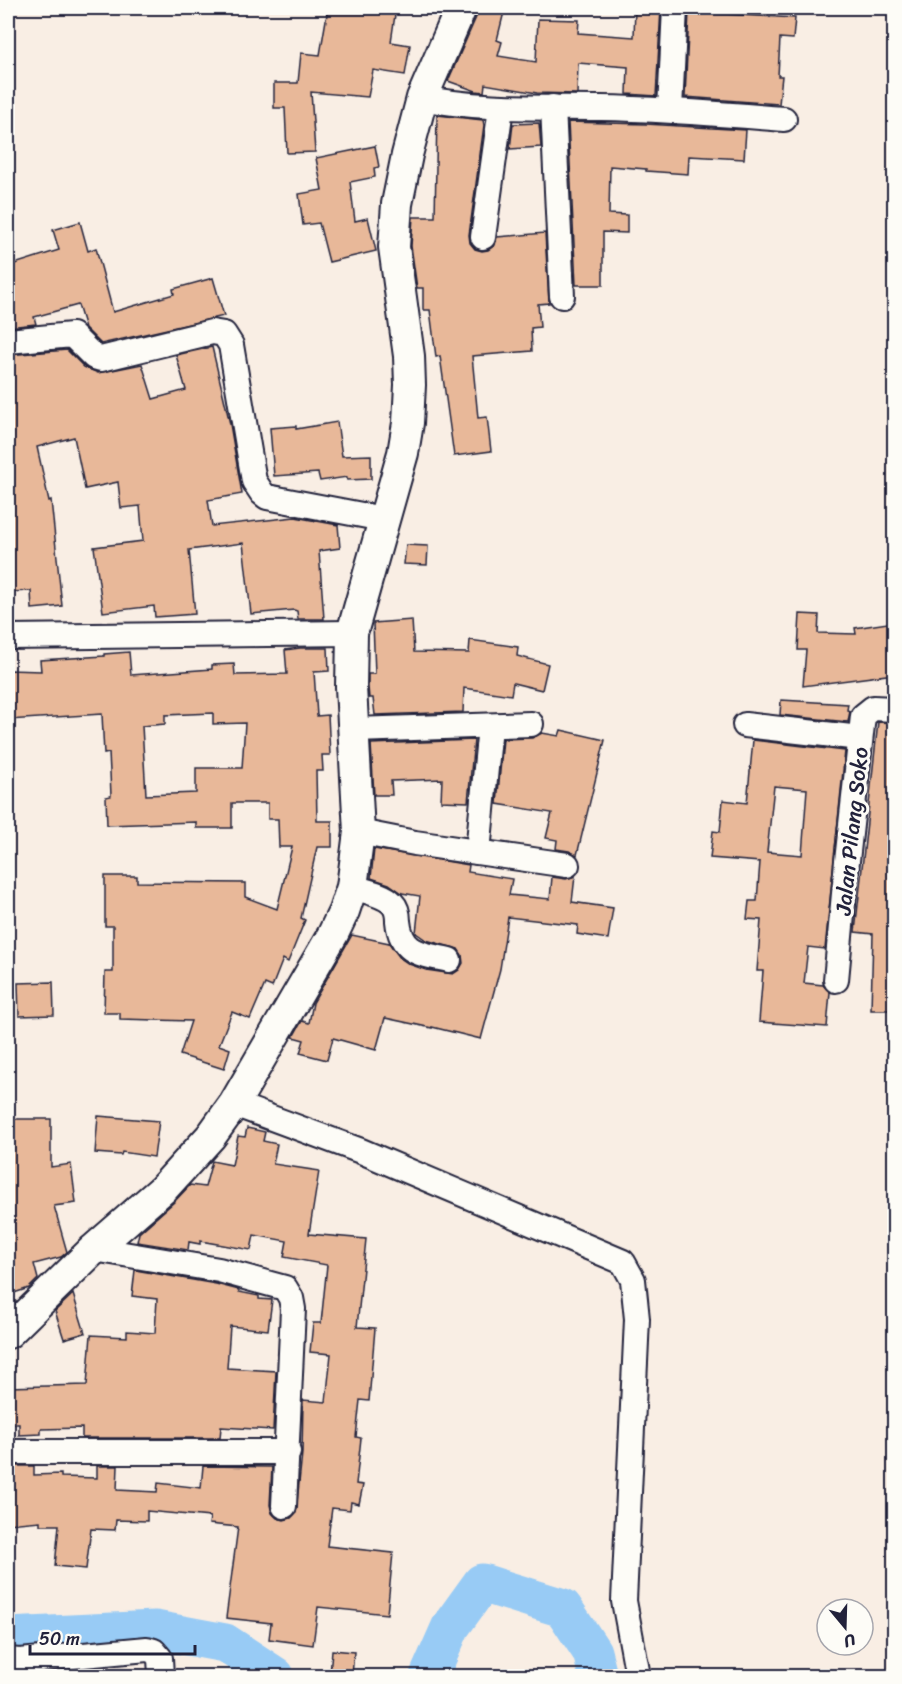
<svg xmlns="http://www.w3.org/2000/svg" width="902" height="1684" viewBox="0 0 902 1684" font-family="Sriracha,sans-serif">
  <style>
    .lines { fill: none; stroke-linecap: round; stroke-linejoin: round }
    .river { stroke: #98cbf5; stroke-width: 39 }
    .building { fill: #e8b899; stroke: #22223b; stroke-width: 1.5; fill-rule: evenodd }
    .minor-casing { stroke: #22223b; stroke-width: 28 }
    .tertiary-casing { stroke: #22223b; stroke-width: 34 }
    .minor { stroke: #fdfcf7; stroke-width: 24 }
    .tertiary { stroke: #fdfcf7; stroke-width: 30 }
    .labels { text-anchor: middle; stroke-width: 6; stroke-linejoin: round; paint-order: stroke }
    .street-label { font-size: 22px; fill: #22223b; stroke: #fdfcf7 }
  </style>
  <rect width="100%" height="100%" fill="#f9eee4"/>
  <filter id="ink" filterUnits="userSpaceOnUse"><feTurbulence type="fractalNoise" baseFrequency=".0167" numOctaves="2"/><feDisplacementMap in="SourceGraphic" scale="12" xChannelSelector="R" yChannelSelector="G"/><feConvolveMatrix kernelMatrix="1 2 1 2 8 2 1 2 1" color-interpolation-filters="sRGB"/></filter>
  <g filter="url(#ink)">
    <g class="lines">
      <g class="river">
        <polyline points="8,1637 155,1630 225,1643 275,1676"/>
        <polyline points="429,1676 451,1626 482,1583 563,1608 592,1652 598,1676"/>
      </g>
    </g>
    <g class="building">
      <polygon points="328,8 396,8 391,42 410,45 405,75 373,70 368,97 311,92 315,152 287,153 285,108 274,108 274,83 298,83 301,53 320,55"/>
      <polygon points="478,8 505,8 497,40 502,42 498,56 536,62 538,19 579,20 578,33 634,37 635,8 661,8 656,96 627,94 628,67 578,63 577,94 537,93 485,84 484,92 476,91 448,81 477,15"/>
      <polygon points="689,12 795,18 793,39 780,38 778,76 782,76 779,104 685,97"/>
      <polygon points="437,115 483,120 484,125 469,235 470,243 475,249 482,251 488,250 495,245 497,237 545,233 549,303 538,304 540,327 531,328 532,351 472,356 478,418 487,417 491,451 454,456 440,356 436,357 430,310 423,310 423,288 417,288 411,246 413,217 435,217"/>
      <polygon points="568,122 646,124 746,130 744,159 689,156 688,174 646,171 646,169 610,166 609,214 627,215 627,233 603,232 603,285 576,285"/>
      <polygon points="539,123 541,147 510,149 513,124"/>
      <polygon points="375,146 379,167 374,168 375,177 350,182 355,221 368,218 376,251 329,262 319,223 303,225 299,194 322,190 316,158"/>
      <polygon points="80,222 88,251 96,248 113,312 174,294 173,289 213,278 224,316 101,344 85,328 78,305 34,317 36,324 8,327 8,266 59,250 53,230"/>
      <polygon points="212,347 230,424 242,494 208,500 212,526 295,517 338,525 340,548 319,551 324,619 298,619 297,611 294,610 251,614 243,543 189,550 195,614 155,617 154,606 103,612 94,547 143,541 140,506 121,508 118,482 85,489 74,437 37,447 49,501 51,500 62,606 32,609 31,591 8,592 8,355 67,350 84,367 98,373 142,364 153,399 186,390 176,355"/>
      <polygon points="337,422 342,456 371,455 371,479 347,480 347,477 320,481 318,473 274,476 270,428 296,426 296,429"/>
      <polygon points="406,545 428,546 427,565 404,564"/>
      <polygon points="800,614 819,615 818,633 856,634 855,628 894,622 894,674 803,686 806,650 798,650"/>
      <polygon points="412,620 414,652 469,653 470,640 518,647 517,656 548,664 542,690 513,683 511,695 464,688 463,712 375,715 373,698 369,698 368,687 368,674 375,674 373,623"/>
      <path d="M300,648h28l1,23 -15,1 3,44 11,-1 2,40h-8l1,16h-7l1,50h15v26h-15l-16,71 4,2 -17,42 -5,-3 -11,28 -7,-3 -15,35 -18,-7 -13,33 11,4 -6,20 -44,-14 11,-34 -71,-2v-6h-16l1,-41h8v-46h-8v-50h32v6l108,1v14l32,12 15,-62h-13l-1,-28h-10v-16h-36v25h-36v-6l-89,3 -1,-28 5,-1 -1,-24 -1,-19 -5,1 -2,-40 -94,6v-50l33,1 -1,-11 64,-4v-2l25,-2 2,23 81,-6v-4l22,-1 1,11 52,-1 -2,-24zM213,713v11l32,-1 -3,45h-46v25l-50,2 -4,-69 23,-2v-9z"/>
      <polygon points="781,700 848,704 847,710 850,711 848,722 780,715"/>
      <polygon points="878,722 894,723 894,1010 871,1010 873,934 855,932"/>
      <polygon points="561,730 605,740 577,855 569,851 556,849 557,840 546,838 552,813 497,804 503,739 532,738 542,733 559,736"/>
      <polygon points="474,740 468,802 441,801 442,779 391,781 392,795 374,795 371,744"/>
      <path d="M753,740l92,11 -20,198 -17,-2 -4,36 19,2 7,7 -3,35 -68,-5 4,-51h-6l4,-51 -14,-1 2,-18h8l3,-39 -50,-4 3,-27 7,1 3,-32 24,3zM774,786l33,3 -5,66 -35,-3z"/>
      <polygon points="374,849 469,865 468,872 512,879 509,895 550,899 552,877 566,879 575,876 572,902 613,908 608,939 577,934 578,925 508,917 500,969 481,1039 432,1027 432,1028 385,1018 376,1050 333,1038 327,1060 300,1053 304,1040 293,1037 302,1021 309,1023 313,1003 352,935 389,943 400,958 409,964 426,970 453,974 459,970 463,963 462,955 458,949 426,940 416,933 420,896 402,893 389,884 371,878"/>
      <polygon points="53,982 54,1015 19,1016 18,983"/>
      <polygon points="98,1116 159,1121 154,1157 122,1152 121,1155 95,1153"/>
      <polygon points="8,1119 51,1119 51,1167 71,1164 76,1203 54,1206 67,1252 61,1257 34,1264 38,1279 29,1288 8,1295"/>
      <polygon points="247,1128 265,1132 263,1141 277,1144 273,1164 319,1171 309,1234 366,1239 357,1327 375,1328 369,1401 360,1400 356,1437 361,1438 356,1484 363,1485 359,1504 351,1502 350,1510 332,1508 327,1546 393,1553 387,1614 318,1607 313,1645 269,1639 271,1623 226,1618 238,1527 209,1524 210,1517 147,1511 147,1521 116,1520 115,1530 91,1529 86,1569 55,1566 59,1525 40,1525 40,1521 8,1524 8,1466 34,1466 34,1475 61,1474 61,1477 97,1478 97,1466 118,1466 117,1490 157,1492 158,1483 201,1488 203,1466 272,1467 270,1505 272,1513 277,1518 284,1520 291,1518 296,1513 302,1453 303,1400 326,1402 331,1354 310,1352 313,1323 321,1323 327,1265 284,1257 287,1241 254,1235 251,1250 200,1241 200,1244 189,1242 188,1250 137,1242 139,1233 174,1202 190,1185 205,1187 212,1161 232,1165 238,1136 245,1137"/>
      <polygon points="135,1270 216,1284 239,1290 239,1292 259,1296 259,1299 272,1300 268,1330 230,1326 227,1368 276,1371 273,1430 221,1427 220,1438 82,1438 82,1428 41,1429 41,1434 19,1435 19,1424 8,1424 8,1387 87,1385 91,1335 127,1337 127,1331 155,1333 157,1299 132,1296"/>
      <polygon points="73,1294 85,1333 64,1339 55,1311"/>
      <polygon points="332,1650 354,1652 352,1676 330,1675"/>
    </g>
    <g class="lines">
      <defs>
        <g id="minor">
          <path d="M422,98c59,12 119,9 179,10 61,1 122,6 183,11"/>
          <polyline points="553,107 562,296"/>
          <polyline points="670,109 675,8"/>
          <polyline points="483,237 501,108"/>
          <polyline points="8,341 72,335 94,357 101,359 212,332 224,334 231,345 254,481 262,493 267,497 383,519"/>
          <polyline points="8,637 352,633"/>
          <polyline points="745,725 860,738"/>
          <polyline points="355,730 531,724"/>
          <polyline points="359,832 415,843 567,865"/>
          <polyline points="478,852 490,726"/>
          <path d="M352,887c12,4 31,7 40,16 5,5 6,11 6,18 3,33 24,33 51,39"/>
          <polyline points="836,980 847,861 863,716 873,708 894,709"/>
          <polyline points="234,1104 361,1151 623,1262 633,1280 637,1319 624,1601 638,1676"/>
          <polyline points="94,1249 219,1270 285,1288 291,1298 293,1309 284,1506"/>
          <polyline points="8,1452 288,1452"/>
          <polyline points="8,1660 20,1661 147,1649 154,1651 160,1658 161,1676"/>
        </g>
        <polyline id="tertiary" points="8,1333 94,1249 163,1189 211,1136 234,1104 333,934 344,911 352,887 359,832 351,687 352,633 403,453 408,423 410,385 409,356 394,247 397,204 407,155 422,98 461,8"/>
      </defs>
      <use href="#minor" class="minor-casing"/>
      <use href="#tertiary" class="tertiary-casing"/>
      <use href="#minor" class="minor"/>
      <use href="#tertiary" class="tertiary"/>
    </g>
  </g>
  <g class="labels">
    <g class="street-label">
      <text transform="translate(851 831) rotate(-84)" y="8">Jalan Pilang Soko</text>
    </g>
  </g>
  <rect width="902" height="1684" fill="none" stroke="#fdfcf7" stroke-width="30"/>
  <rect x="15" y="15" width="872" height="1654" fill="none" stroke="#22223b" stroke-width="2" filter="url(#ink)"/>
  <g transform="translate(845 1627) rotate(161)"><circle r="28" fill="#fdfcf7" stroke="#a5a5ac" stroke-width="1.5"/>
  <path d="M0-4.5L10 22L0 15L-10 22Z" fill="#22223b"/>
  <text y="-9" font-size="16" font-weight="bold" text-anchor="middle" fill="#22223b">U</text>
  </g>
  <path d="M30 1645v9h165v-9" fill="none" stroke="#22223b" stroke-width="3"/>
  <text x="39" y="1645" font-size="18" fill="#22223b" stroke="#fdfcf7" stroke-width="4.5" paint-order="stroke">50 m</text>
</svg>
